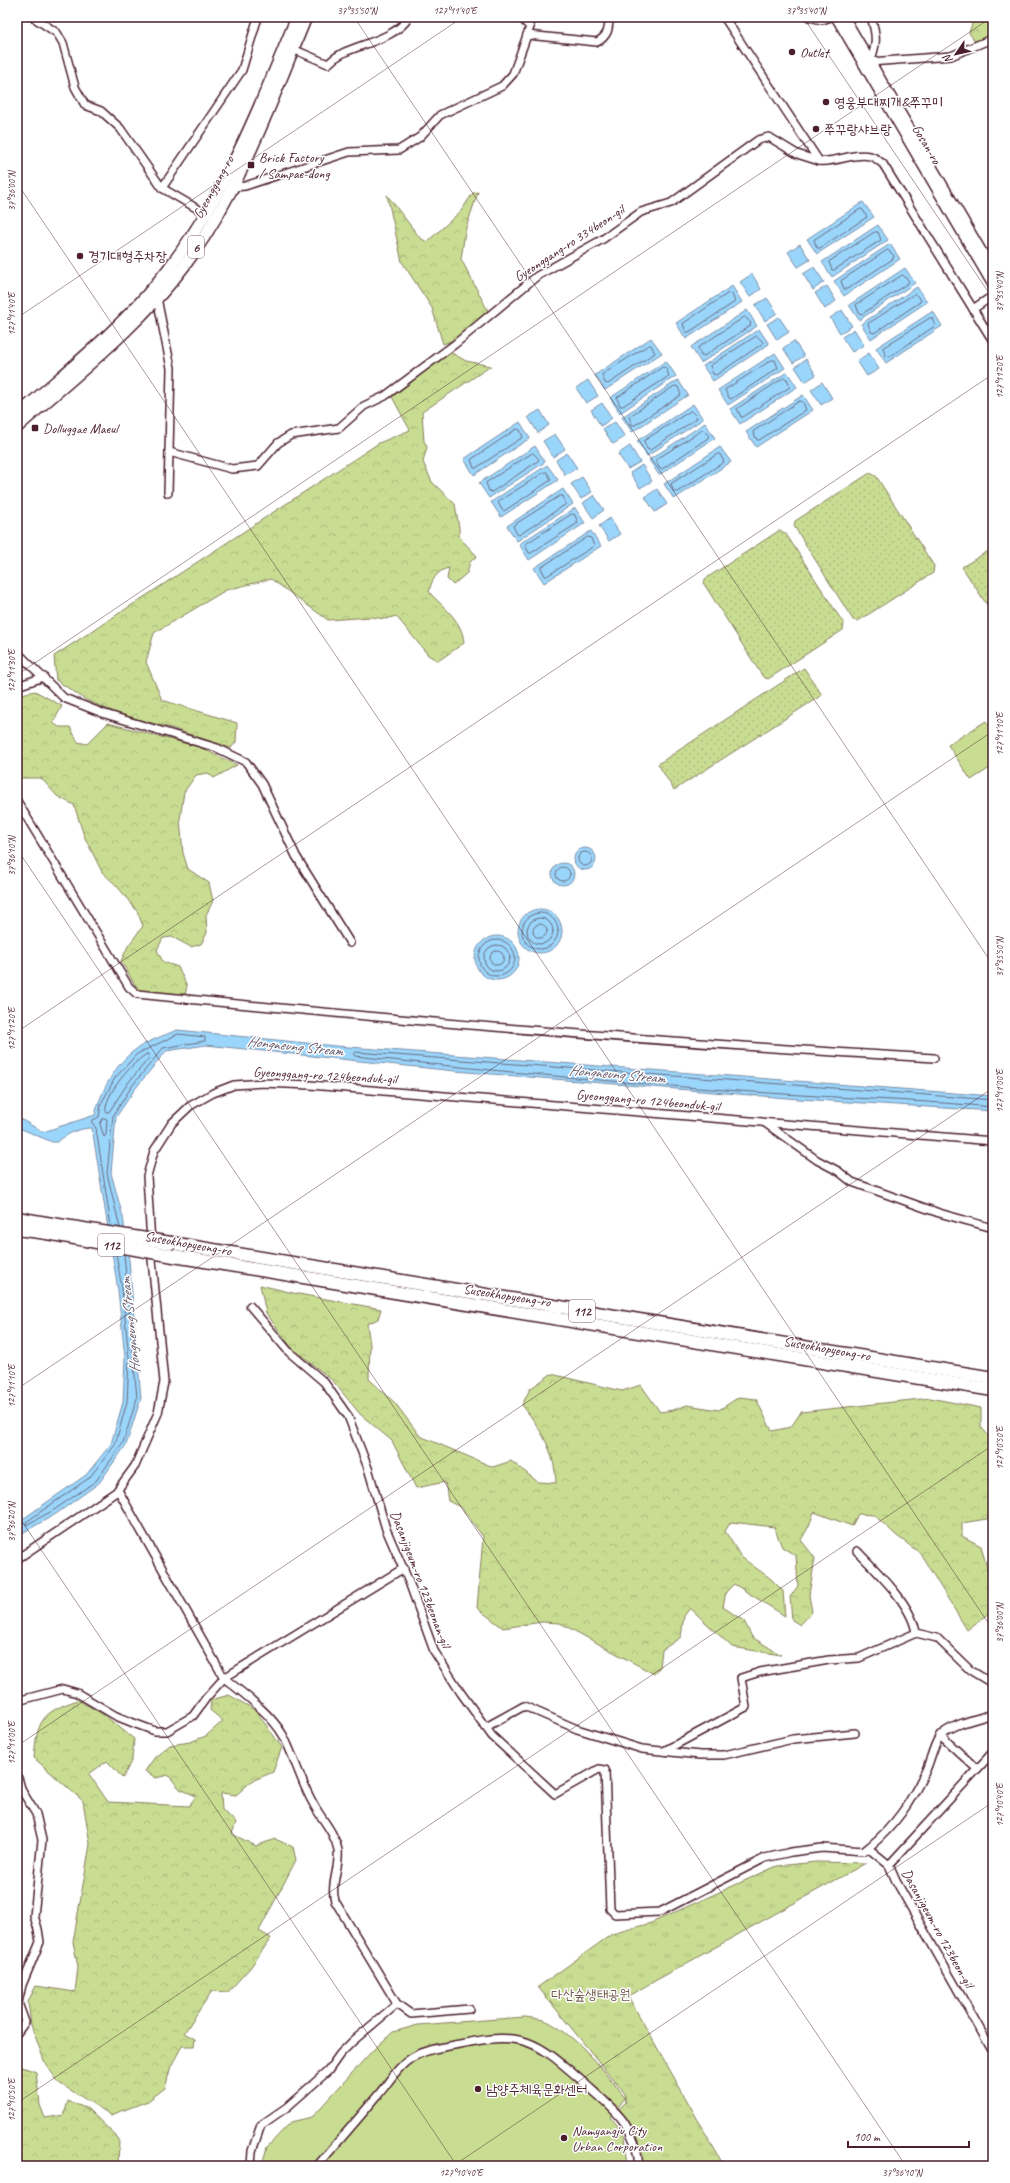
<svg xmlns="http://www.w3.org/2000/svg" width="1010" height="2183" viewBox="0 0 1010 2183" font-family="Caveat,'Poor Story',sans-serif">
  <style>
    .grass { fill: url(#grass-dots); stroke: #897e5e }
    .forest { fill: url(#forest-crowns); stroke: #897e5e }
    .park { fill: url(#park-tufts); stroke: #897e5e }
    .pitch { fill: #c8dd92; stroke: #897e5e }
    .water { fill: #9ad6fb; stroke: #7a8da8 }
    .lines { fill: none; stroke-linecap: round; stroke-linejoin: round }
    .shore { stroke: #6a687e; stroke-width: 1 }
    .minor-casing { stroke: #4a1f2b; stroke-width: 10 }
    .tertiary-casing { stroke: #4a1f2b; stroke-width: 12 }
    .primary-casing { stroke: #4a1f2b; stroke-width: 14 }
    .trunk-casing { stroke: #4a1f2b; stroke-width: 15 }
    .minor { stroke: #fff; stroke-width: 7 }
    .tertiary { stroke: #fff; stroke-width: 9 }
    .primary { stroke: #fff; stroke-width: 11 }
    .trunk { stroke: #fff; stroke-width: 12 }
    .trunk-bridge-casing { stroke: #4a1f2b; stroke-width: 15; stroke-linecap: butt }
    .trunk-bridge { stroke: #fff; stroke-width: 12 }
    .ticks { fill: none; stroke: #4a1f2b; stroke-width: 1; stroke-opacity: 0.45 }
    .poi-dot { fill: #4a1f2b; stroke: #fff; stroke-width: 1.5 }
    .labels { text-anchor: middle; stroke-width: 3; stroke-linejoin: round; paint-order: stroke }
    .shield { fill: #fff; stroke: #80626b; stroke-width: 1 }
    .shield-label { font-size: 13px; font-weight: bold; fill: #4a1f2b }
    .poi-label { font-size: 14px; fill: #4a1f2b; stroke: #fff; text-anchor: start }
    .street-label { font-size: 14px; fill: #4a1f2b; stroke: #fff }
    .park-label { font-size: 14px; fill: #70584a; stroke: #fff }
    .water-label { font-size: 15px; font-style: italic; fill: #625669; stroke: #fff }
    .neatline { fill: none; stroke: #4a1f2b; stroke-width: 1.5 }
    .ticks-label { font-size: 10px; text-anchor: middle; fill: #4a1f2b }
  </style>
  <defs>
    <pattern id="grass-dots" width="8" height="8" patternUnits="userSpaceOnUse"><rect width="8" height="8" fill="#c8dd92"/><path d="M2 2h.1M6 6h.1" fill="none" stroke="#adbd7e" stroke-width="1.8" stroke-linecap="round"/></pattern>
    <pattern id="forest-crowns" width="20" height="18" patternUnits="userSpaceOnUse"><rect width="20" height="18" fill="#c8dd92"/><path d="M2 6a3 3 0 1 1 6 0M12 15a3 3 0 1 1 6 0" fill="none" stroke="#adbd7e"/></pattern>
    <pattern id="park-tufts" width="24" height="20" patternUnits="userSpaceOnUse"><rect width="24" height="20" fill="#c8dd92"/><path d="M3 7l-1-3M5 7V3M7 7l1-3M15 17l-1-3M17 17v-4M19 17l1-3" fill="none" stroke="#adbd7e"/></pattern>
  </defs>
  <rect width="100%" height="100%" fill="#fff"/>
  <filter id="ink" filterUnits="userSpaceOnUse"><feTurbulence type="fractalNoise" baseFrequency=".025" numOctaves="2"/><feDisplacementMap in="SourceGraphic" scale="8" xChannelSelector="R" yChannelSelector="G"/><feConvolveMatrix kernelMatrix="1 2 1 2 8 2 1 2 1" color-interpolation-filters="sRGB"/></filter>
  <g filter="url(#ink)">
    <g class="grass">
      <polygon points="870,473 876,476 934,566 933,573 858,621 853,620 794,526 795,521"/>
      <polygon points="780,530 786,534 844,624 843,630 768,679 763,677 704,584 705,579"/>
      <polygon points="993,548 993,614 962,567"/>
      <polygon points="804,668 822,695 674,790 658,764"/>
    </g>
    <g class="forest">
      <polygon points="974,17 993,17 993,42 977,44 969,33"/>
      <polygon points="478,192 465,231 461,259 488,311 454,340 443,344 432,308 402,262 387,195 420,238 427,242 461,211 473,193"/>
      <path d="M450,352l16,9 25,5 -69,46 2,29 3,6 -4,15 9,20 23,22 4,24v9l18,19 -7,6 -3,11 -14,12 -6,-6 2,-11c-12,2 -18,13 -20,24 14,15 34,29 35,51l-26,18 -10,-6 -32,-39 -10,3 -15,-2 -43,3 -57,-41 -45,11 -72,43 -8,29 16,38 75,23 -1,19 -5,6 -60,-20 -52,-14 -33,-14 -30,-20 -2,-24 325,-213 31,-13 -18,-33z"/>
      <polygon points="35,691 62,706 53,723 59,727 70,727 78,742 87,744 108,723 199,747 237,765 214,778 208,773 196,775 184,792 180,819 183,853 188,869 209,883 213,901 206,915 207,933 201,944 191,947 172,937 163,938 157,950 163,962 178,967 187,986 185,995 138,990 121,961 128,946 143,926 137,911 117,886 102,872 84,836 74,805 57,796 41,778 17,778 17,695"/>
      <path d="M260,1285l33,8 88,16 -3,10 -11,5 3,21 -1,34 26,24 25,33 73,31 18,-6 27,21 18,1c-1,-31 -15,-54 -34,-78l8,-16 21,-15 71,17 19,-6 19,27 13,-2 14,-5 32,5 20,-13 17,2 16,32 19,-4 10,-15 129,-14 51,10v19l12,14v77l-31,5v13l19,10 12,44v20l-26,20 -47,-77 -23,-17 -23,-21 -16,-1 -6,12 -38,-14 -5,14 -8,14 14,18 -6,37 3,17 -12,13 -8,-5 -2,-23 8,-11 -2,-30 -14,-9 -8,-20 -43,-5 -6,9 16,26 30,22 12,12 2,25 -51,-32 -8,8 -3,15 21,14 8,16 29,18 -49,-8 -42,-39 -6,8 -3,21 -19,13 -2,17 -6,7 -94,-51 -18,-1 -39,6 -26,-20 6,-71 -21,-29 -14,-7 -3,-19 -29,6 -24,-47 -32,-27 -28,-34 -41,-33 -25,-34z"/>
      <path d="M229,1695l26,15 27,37 -9,25 -21,9 -16,14 -15,-2 1,17 14,12 -4,12 24,12 19,-7 18,8 3,13 -37,71 12,7 -21,30 -22,24 -16,-1 -28,42 11,6 -1,7h-12l-11,20 -6,22 -17,13 -37,14 -52,-32 -14,-20 -14,-38 -3,-24 8,-15 39,6 3,-25 -5,-25 17,-98 -7,-43 -49,-43c3,-37 7,-46 44,-58l26,15 30,24 -2,20 -9,19 -16,-17 -18,13 19,28 81,4 7,-10 -16,-7 -12,-14 -12,3 -11,-7 10,-14 15,-12 20,-3 16,-6 17,-15 -13,-11 1,-10z"/>
      <polygon points="17,2065 36,2072 40,2105 45,2118 64,2115 68,2101 88,2109 119,2139 118,2166 18,2166"/>
    </g>
    <path class="park" d="M816,1862l50,1 -238,133 96,170h-82c1,-26 -8,-36 -24,-56l8,-8 -1,-8 -87,-107 74,-53 39,-11 126,-57z"/>
    <g class="pitch">
      <polygon points="986,721 993,731 993,766 971,780 948,745"/>
      <path d="M525,2017c8,1 17,2 24,5 32,18 55,48 76,76l-14,19 14,19 3,30h-363l-2,-5 4,-14 24,-25 21,-5 60,-66 21,-19 25,-7z"/>
    </g>
    <g class="water">
      <polygon points="863,202 874,217 817,254 807,239"/>
      <polygon points="878,225 888,240 832,277 822,262"/>
      <polygon points="800,244 810,260 798,267 788,252"/>
      <polygon points="890,244 900,259 844,296 834,281"/>
      <polygon points="814,267 824,282 813,290 803,274"/>
      <polygon points="905,268 915,283 859,320 849,305"/>
      <polygon points="752,274 761,289 750,297 740,282"/>
      <polygon points="732,286 742,302 686,339 676,323"/>
      <polygon points="827,286 836,301 825,309 815,293"/>
      <polygon points="917,287 927,302 871,339 861,324"/>
      <polygon points="767,298 777,313 765,321 755,305"/>
      <polygon points="747,310 757,326 701,363 691,347"/>
      <polygon points="842,310 852,326 840,333 830,318"/>
      <polygon points="933,311 942,326 886,363 876,348"/>
      <polygon points="779,317 789,332 777,340 767,324"/>
      <polygon points="759,329 769,344 713,381 703,366"/>
      <polygon points="854,329 864,345 852,352 842,337"/>
      <polygon points="651,338 662,353 605,390 595,375"/>
      <polygon points="794,341 804,356 793,363 783,348"/>
      <polygon points="775,353 785,368 728,405 718,390"/>
      <polygon points="869,353 879,369 867,376 857,361"/>
      <polygon points="806,359 816,375 805,382 795,367"/>
      <polygon points="666,361 676,376 620,413 610,398"/>
      <polygon points="787,372 797,387 740,424 730,409"/>
      <polygon points="588,380 598,396 586,403 576,388"/>
      <polygon points="678,380 688,395 632,432 622,417"/>
      <polygon points="822,382 832,398 821,405 811,390"/>
      <polygon points="803,395 813,410 756,447 746,432"/>
      <polygon points="602,403 612,418 601,426 591,410"/>
      <polygon points="693,404 703,419 647,456 637,441"/>
      <polygon points="540,410 549,425 538,433 528,417"/>
      <polygon points="520,422 530,438 474,475 464,459"/>
      <polygon points="615,422 625,437 613,444 603,429"/>
      <polygon points="705,423 715,438 659,475 649,460"/>
      <polygon points="555,434 565,449 553,457 543,441"/>
      <polygon points="535,446 545,462 489,498 479,483"/>
      <polygon points="630,446 640,462 628,469 618,454"/>
      <polygon points="720,447 731,462 674,499 664,484"/>
      <polygon points="567,453 577,468 565,475 556,460"/>
      <polygon points="547,465 558,480 501,517 491,502"/>
      <polygon points="642,465 652,481 640,488 630,473"/>
      <polygon points="582,477 592,492 581,499 571,484"/>
      <polygon points="563,489 573,504 517,541 507,526"/>
      <polygon points="657,489 667,504 655,512 645,497"/>
      <polygon points="594,495 604,510 593,518 583,503"/>
      <polygon points="575,508 585,523 529,560 519,544"/>
      <polygon points="610,518 620,534 609,541 599,526"/>
      <polygon points="591,531 601,546 544,583 534,568"/>
      <circle cx="585" cy="859" r="11"/>
      <circle cx="563" cy="874" r="11"/>
      <circle cx="540" cy="931" r="22"/>
      <circle cx="497" cy="958" r="22"/>
      <path d="M177,1030l159,16 657,50v15l-194,-12 -344,-28 -249,-26 -40,6 -31,38 -19,28 -5,56 12,44 6,43 12,138 -15,47 -27,38 -43,31 -39,22v-13l69,-48 25,-31 12,-42 2,-44 -7,-68 -26,-162c-13,0 -25,6 -35,14h-5l-35,-15v-10l26,15 52,-17c5,-22 21,-52 40,-65 12,-9 28,-14 42,-20z"/>
    </g>
    <g class="lines">
      <g class="shore">
        <polygon points="861,209 863,210 867,217 820,248 817,248 814,240"/>
        <polygon points="875,232 878,232 881,240 834,270 832,270 829,262"/>
        <polygon points="888,250 894,256 893,259 847,289 844,289 841,281"/>
        <polygon points="903,275 909,281 908,283 862,314 859,313 856,305"/>
        <polygon points="729,293 732,294 735,302 689,332 686,332 683,324"/>
        <polygon points="915,294 921,300 920,302 874,333 871,332 868,324"/>
        <polygon points="745,317 751,323 750,326 704,356 701,356 698,348"/>
        <polygon points="930,318 932,318 935,326 889,357 886,356 883,348"/>
        <polygon points="757,336 763,342 762,344 716,375 713,374 710,366"/>
        <polygon points="649,345 651,345 655,353 608,384 605,383 602,375"/>
        <polygon points="772,360 775,360 778,368 731,399 729,398 725,390"/>
        <polygon points="663,367 666,368 669,376 623,406 620,406 617,398"/>
        <polygon points="784,378 787,379 790,387 743,417 741,417 737,409"/>
        <polygon points="675,386 678,387 681,395 635,425 632,425 629,417"/>
        <polygon points="800,401 803,402 806,410 759,440 757,440 753,432"/>
        <polygon points="691,411 697,417 696,419 650,450 647,449 644,441"/>
        <polygon points="517,429 520,430 523,437 476,468 474,468 471,460"/>
        <polygon points="703,430 709,436 708,438 662,469 659,468 656,460"/>
        <polygon points="533,453 539,459 538,461 492,492 489,491 486,483"/>
        <polygon points="718,454 720,454 724,462 677,492 674,492 671,484"/>
        <polygon points="545,472 547,472 551,480 504,511 502,510 498,502"/>
        <polygon points="560,496 563,496 566,504 519,535 517,534 513,526"/>
        <polygon points="572,514 575,515 578,523 531,553 529,553 525,545"/>
        <polygon points="588,537 591,538 594,546 547,576 545,576 541,568"/>
        <circle cx="585" cy="859" r="7"/>
        <circle cx="563" cy="874" r="7"/>
        <circle cx="540" cy="931" r="18"/>
        <circle cx="540" cy="931" r="13"/>
        <circle cx="540" cy="931" r="7"/>
        <circle cx="497" cy="958" r="18"/>
        <circle cx="497" cy="958" r="13"/>
        <circle cx="497" cy="958" r="7"/>
        <path d="M147,1054l3,3 -22,26 -19,29h-3c-3,-16 27,-51 41,-58z"/>
        <path d="M993,1100l-638,-48 -2,2 2,2c148,16 297,30 445,39 65,4 129,6 193,12"/>
        <polygon points="104,1118 107,1119 106,1135 104,1137 100,1124"/>
        <polyline points="111,1226 96,1128 91,1121 99,1117 101,1104 115,1078 137,1054 178,1034 205,1037 205,1041 163,1048 132,1086 113,1116 107,1173 120,1228"/>
        <polyline points="116,1253 122,1289 129,1358 127,1402 115,1445 89,1478 26,1522 26,1525 54,1510 96,1481 123,1443 137,1398 124,1254"/>
      </g>
      <defs>
        <g id="minor">
          <polyline points="33,17 57,33 63,43 75,87 85,105 101,111 120,128 162,188 208,215"/>
          <polyline points="809,17 822,20 831,17"/>
          <path d="M871,17c6,19 6,27 -1,45l81,-6 38,-16 4,1"/>
          <path d="M527,35l70,7c11,-6 12,-13 12,-25"/>
          <path d="M293,49l35,15c4,-4 9,-8 15,-11 21,-10 53,-15 66,-36"/>
          <path d="M819,161c17,2 35,-9 51,-5 4,0 10,6 13,8l110,177"/>
          <polyline points="234,187 245,186 349,152 399,150 420,137 440,115 502,86 513,74 530,27 520,17"/>
          <polyline points="162,188 242,70 258,17"/>
          <polyline points="157,298 171,368 168,493"/>
          <polyline points="973,309 988,299"/>
          <polyline points="169,452 232,469 258,466 278,443 291,435 339,428 364,406 385,396 455,344 537,276 603,239 641,212 671,203 758,140 769,137 797,154 819,161 724,17"/>
          <polyline points="17,652 64,698 105,714 217,748 246,762 262,784 296,856 350,943"/>
          <polyline points="17,686 44,677"/>
          <path d="M17,801l112,186 8,7c265,27 531,49 797,64"/>
          <polyline points="765,1123 817,1160 838,1171 852,1182 939,1213 993,1228"/>
          <polyline points="250,1306 289,1352 324,1382 348,1416 368,1468 386,1529 409,1582 434,1651 461,1693 492,1736 555,1794 599,1769 605,1770 610,1909 615,1914 660,1912 765,1858 791,1852 822,1848 864,1851 868,1848 889,1865"/>
          <polyline points="118,1490 224,1678 404,1568"/>
          <path d="M857,1551c20,21 55,53 59,82"/>
          <polyline points="17,1559 116,1492 135,1466 158,1413 164,1382 152,1260 147,1176 154,1151 172,1123 190,1106 213,1093 234,1085 263,1083 310,1085 993,1141"/>
          <path d="M17,1701l46,-12 14,4 39,23 20,8 19,7h12l26,-15 13,-18 18,-20c19,15 47,36 59,57 12,23 18,48 31,70 8,15 21,28 24,45 2,18 -8,34 -3,51l62,103 14,10 58,-5"/>
          <polyline points="486,1727 524,1706 577,1729 642,1749 700,1755 724,1755 793,1739 855,1733"/>
          <polyline points="940,1735 977,1769"/>
          <polyline points="664,1751 746,1707 741,1678 760,1672 829,1660 859,1658 916,1633 937,1638 970,1670 993,1684"/>
          <polyline points="993,1752 889,1865 896,1881 993,2052"/>
          <polyline points="17,1775 22,1791 36,1814 42,1840 34,1916 38,1929 40,1942 22,1985 18,2003 25,2022 17,2033"/>
          <path d="M868,1848c28,-23 43,-46 58,-78 4,-8 9,-31 16,-36 14,-11 34,-15 51,-20"/>
          <polyline points="251,2166 252,2151 261,2125 287,2107 328,2071 340,2054 353,2041 397,2004"/>
          <path d="M317,2166c21,-24 41,-47 61,-71 11,-13 21,-30 35,-38 14,-8 31,-10 47,-13 64,-13 75,-4 122,37 29,26 54,42 57,85"/>
        </g>
        <g id="tertiary">
          <polyline points="836,17 993,285"/>
          <polyline points="844,17 993,271"/>
        </g>
        <g id="primary">
          <path d="M17,416c46,-42 97,-81 137,-129 66,-78 105,-177 143,-270"/>
          <path d="M17,427c57,-51 121,-100 167,-161 56,-75 87,-164 122,-249"/>
        </g>
        <g id="trunk">
          <polyline points="17,1218 46,1223"/>
          <polyline points="17,1229 47,1233"/>
          <polyline points="171,1243 993,1378"/>
          <polyline points="174,1256 993,1390"/>
        </g>
      </defs>
      <use href="#minor" class="minor-casing"/>
      <use href="#tertiary" class="tertiary-casing"/>
      <use href="#primary" class="primary-casing"/>
      <use href="#trunk" class="trunk-casing"/>
      <use href="#minor" class="minor"/>
      <use href="#tertiary" class="tertiary"/>
      <use href="#primary" class="primary"/>
      <use href="#trunk" class="trunk"/>
      <defs>
        <g id="trunk-bridge">
          <polyline points="46,1223 171,1243"/>
          <polyline points="47,1233 174,1256"/>
        </g>
      </defs>
      <use href="#trunk-bridge" class="trunk-bridge-casing"/>
      <use href="#trunk-bridge" class="trunk-bridge"/>
    </g>
  </g>
  <path class="ticks" d="M354,17l639,948M803,17l190,282M17,183l976,1447M17,318l446,-301M17,675l975,-658M17,849l889,1317M17,1032l976,-658M17,1389l976,-658M17,1514l440,652M17,1746l976,-658M17,2103l976,-658M453,2166l540,-364M983,2166l10,-7"/>
  <g class="poi-dot">
    <circle cx="792" cy="52" r="4"/>
    <circle cx="826" cy="102" r="4"/>
    <circle cx="816" cy="129" r="4"/>
    <rect x="247" y="161" width="8" height="8" rx="2"/>
    <circle cx="80" cy="256" r="4"/>
    <rect x="31" y="424" width="8" height="8" rx="2"/>
    <circle cx="478" cy="2089" r="4"/>
    <circle cx="564" cy="2138" r="4"/>
  </g>
  <g class="labels">
    <g class="shield">
      <rect x="188" y="236" width="16" height="22" rx="3"/>
      <rect x="98" y="1234" width="26" height="22" rx="3"/>
      <rect x="569" y="1300" width="26" height="22" rx="3"/>
    </g>
    <g class="shield-label">
      <text x="196" y="252">6</text>
      <text x="111" y="1250">112</text>
      <text x="582" y="1316">112</text>
    </g>
    <g class="poi-label">
      <text x="800" y="57">Outlet</text>
      <text x="834" y="107">영웅부대찌개&amp;쭈꾸미</text>
      <text x="824" y="134">쭈꾸랑샤브랑</text>
      <text x="259" y="162">Brick Factory<tspan x="259" dy="16">/ Sampae-dong</tspan></text>
      <text x="88" y="261">경기대형주차장</text>
      <text x="43" y="433">Dolluggae Maeul</text>
      <text x="486" y="2094">남양주체육문화센터</text>
      <text x="572" y="2135">Namyangju City<tspan x="572" dy="16">Urban Corporation</tspan></text>
    </g>
    <g class="street-label">
      <text transform="translate(927 144) rotate(60)" y="5">Gosan-ro</text>
      <text transform="translate(213 187) rotate(-61)" y="5">Gyeonggang-ro</text>
      <text transform="translate(569 243) rotate(-33)" y="5">Gyeonggang-ro 334beon-gil</text>
      <text transform="translate(325 1075) rotate(3)" y="5">Gyeonggang-ro 124beonduk-gil</text>
      <text transform="translate(648 1100) rotate(5)" y="5">Gyeonggang-ro 124beonduk-gil</text>
      <text transform="translate(188 1243) rotate(10)" y="5">Suseokhopyeong-ro</text>
      <text transform="translate(507 1295) rotate(9)" y="5">Suseokhopyeong-ro</text>
      <text transform="translate(827 1348) rotate(10)" y="5">Suseokhopyeong-ro</text>
      <text transform="translate(421 1579) rotate(69)" y="5">Dasanjigeum-ro 123beonan-gil</text>
      <text transform="translate(938 1928) rotate(61)" y="5">Dasanjigeum-ro 123beon-gil</text>
    </g>
    <g class="park-label">
      <text x="591" y="1999">다산숲생태공원</text>
    </g>
    <g class="water-label">
      <text transform="translate(295 1046) rotate(6)" y="5">Hongneung Stream</text>
      <text transform="translate(617 1074) rotate(5)" y="5">Hongneung Stream</text>
      <text transform="translate(130 1325) rotate(-96)" y="5">Hongneung Stream</text>
    </g>
  </g>
  <rect width="1010" height="2183" fill="none" stroke="#fff" stroke-width="44"/>
  <g transform="translate(956 54) rotate(236)" stroke="#ffffff" stroke-width="3" paint-order="stroke">
  <path d="M0-3L7 15L0 10L-7 15Z" fill="#4a1f2b"/>
  <text y="-6" font-size="11" font-weight="bold" text-anchor="middle" fill="#4a1f2b">N</text>
  </g>
  <path d="M848 2141v6h121v-6" fill="none" stroke="#4a1f2b" stroke-width="2"/>
  <text x="854" y="2141" font-size="12" fill="#4a1f2b" stroke="#ffffff" stroke-width="3" paint-order="stroke">100 m</text>
  <rect x="22" y="22" width="966" height="2139" class="neatline"/>
  <g class="ticks-label">
    <text x="357" y="14">37°35'50"N</text>
    <text x="455" y="14">127°11'40"E</text>
    <text x="806" y="14">37°35'40"N</text>
    <text transform="translate(11 191) rotate(-90)" y="4">37°36'00"N</text>
    <text transform="translate(999 292) rotate(-90)" y="4">37°35'40"N</text>
    <text transform="translate(11 314) rotate(-90)" y="4">127°11'40"E</text>
    <text transform="translate(999 377) rotate(-90)" y="4">127°11'20"E</text>
    <text transform="translate(11 671) rotate(-90)" y="4">127°11'30"E</text>
    <text transform="translate(999 734) rotate(-90)" y="4">127°11'10"E</text>
    <text transform="translate(11 856) rotate(-90)" y="4">37°36'10"N</text>
    <text transform="translate(999 957) rotate(-90)" y="4">37°35'50"N</text>
    <text transform="translate(11 1029) rotate(-90)" y="4">127°11'20"E</text>
    <text transform="translate(999 1091) rotate(-90)" y="4">127°11'00"E</text>
    <text transform="translate(11 1386) rotate(-90)" y="4">127°11'10"E</text>
    <text transform="translate(999 1448) rotate(-90)" y="4">127°10'50"E</text>
    <text transform="translate(11 1522) rotate(-90)" y="4">37°36'20"N</text>
    <text transform="translate(999 1623) rotate(-90)" y="4">37°36'00"N</text>
    <text transform="translate(11 1743) rotate(-90)" y="4">127°11'00"E</text>
    <text transform="translate(999 1805) rotate(-90)" y="4">127°10'40"E</text>
    <text transform="translate(11 2100) rotate(-90)" y="4">127°10'50"E</text>
    <text x="461" y="2176">127°10'40"E</text>
    <text x="902" y="2176">37°36'10"N</text>
  </g>
</svg>
